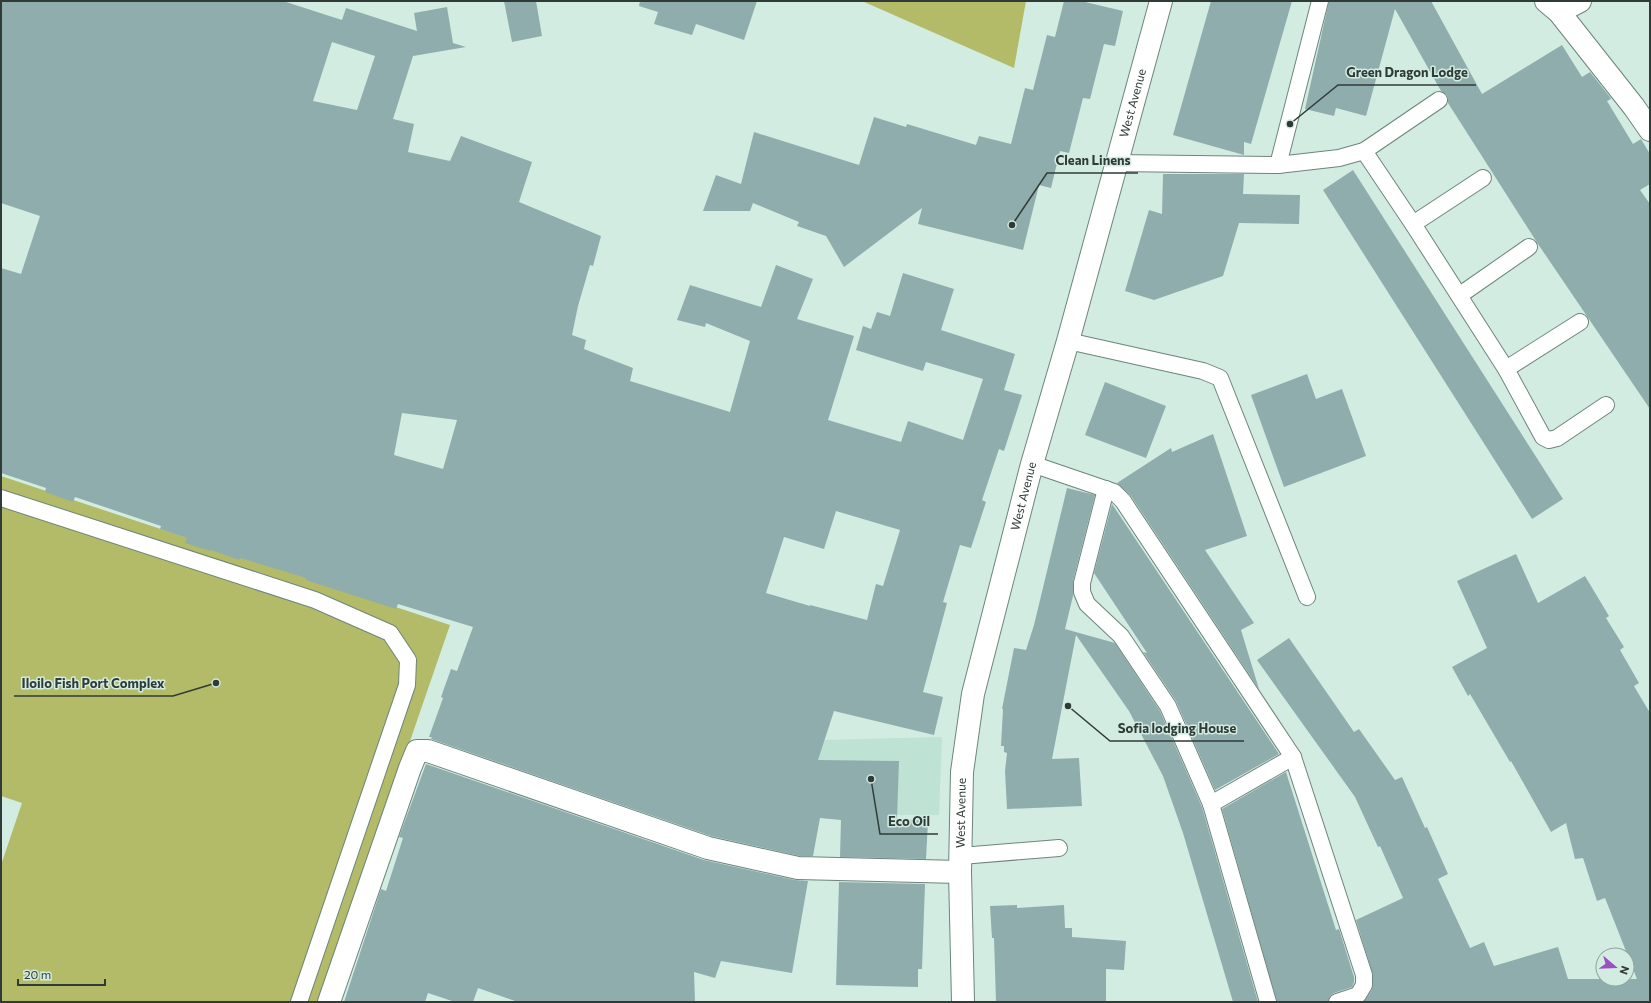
<svg xmlns="http://www.w3.org/2000/svg" width="1651" height="1003" viewBox="0 0 1651 1003" font-family="Commissioner,sans-serif">
  <style>
    .built { fill: #bee2d4 }
    .green { fill: #b4bb68 }
    .building { fill: #90adad; fill-rule: evenodd }
    .lines { fill: none; stroke-linecap: round; stroke-linejoin: round }
    .lane-casing { stroke: #6d857c; stroke-width: 18 }
    .street-casing { stroke: #6d857c; stroke-width: 24 }
    .secondary-casing { stroke: #6d857c; stroke-width: 24 }
    .lane { stroke: #fff; stroke-width: 16 }
    .street { stroke: #fff; stroke-width: 22 }
    .secondary { stroke: #fff; stroke-width: 22 }
    .labels { text-anchor: middle; stroke-width: 3; stroke-linejoin: round; paint-order: stroke }
    .street-label { font-size: 12px; fill: #303b37; stroke: #d2ece2 }
    .leader { fill: none; stroke: #303b37; stroke-width: 1.5 }
    .callout-dot { fill: #303b37; stroke: #d2ece2; stroke-width: 1.5 }
    .callout-label { font-size: 13px; text-anchor: middle; font-weight: bold; fill: #303b37; stroke: #d2ece2; stroke-width: 3; stroke-linejoin: round; paint-order: stroke }
  </style>
  <rect width="100%" height="100%" fill="#d2ece2"/>
  <polygon class="built" points="942,737 939,815 792,815 820,740"/>
  <g class="green">
    <polygon points="862,1 1026,1 1014,68"/>
    <polygon points="1,476 450,625 320,1002 1,1002 1,865 22,803 1,796"/>
  </g>
  <g class="building">
    <path d="M1,1h282l59,19 4,-12 71,23 -3,-18 33,-6 6,36 13,4 -53,9 -20,63 21,5 -6,28 42,9 11,-25 71,26 -13,40 82,34 -8,30 -3,-1 -12,41 -6,29 14,5 -2,9 49,19 -3,13 100,31 20,-71 -44,-18 -1,4 -28,-7 13,-35 71,22 15,-42 37,14 -16,40 57,17 -26,84 73,22 7,-21 55,19 20,-61 -57,-17 -3,9 -67,-21 7,-24 8,3 6,-17 13,4 13,-43 51,16 -13,41 74,24 -11,36 18,5 -18,56 -5,-2 -17,51 4,2 -15,46 -11,-3 -17,57 4,1 -24,89 20,5 -9,38 -100,-24 -16,49 81,1 -2,58 31,2 -2,38 -86,-2 1,-37 -21,-2 -7,38h-13l-89,-20 -280,-97 1,-2h-3l14,-39 -2,-1 10,-28 6,2 16,-44 -75,-23 -2,5 -72,-23 -18,-6v-2l-66,-20 -1,2 -28,-10 -1,1 -25,-8 2,-5 -27,-9 1,-3 -86,-29 -2,5 -28,-10 1,-4 -45,-15v-205l20,6 19,-58 -39,-13zM332,42l43,14 -18,54 -44,-9zM402,413l55,7 -14,49 -49,-14zM836,511l64,19 -17,56 -7,-2 -9,36 -57,-15v1l-44,-13 18,-56 40,12z"/>
    <polygon points="504,1 536,1 542,36 512,42"/>
    <polygon points="640,1 757,1 744,40 696,24 692,35 654,24 658,12 639,6"/>
    <polygon points="1064,1 1081,1 1123,11 1115,46 1104,44 1090,99 1083,98 1069,153 1060,151 1051,188 1039,185 1023,250 918,224 922,208 844,267 826,236 797,226 799,222 753,203 750,211 703,211 716,175 741,184 754,132 859,165 874,117 906,127 907,124 976,145 979,136 1011,144 1025,88 1033,90 1047,35 1055,37"/>
    <polygon points="1211,1 1292,1 1251,144 1244,142 1244,155 1173,135"/>
    <polygon points="1329,1 1431,1 1482,94 1562,45 1582,77 1590,72 1610,97 1611,99 1607,101 1633,144 1641,139 1650,154 1650,184 1640,190 1650,204 1650,409 1538,244 1448,103 1447,95 1441,91 1395,9 1366,116 1336,108 1334,116 1305,109"/>
    <polygon points="1353,170 1563,499 1532,519 1323,190"/>
    <polygon points="1163,174 1244,174 1243,194 1300,195 1299,224 1239,223 1223,276 1154,300 1125,291 1149,210 1162,214"/>
    <polygon points="1307,374 1316,399 1342,389 1366,456 1284,487 1251,395"/>
    <polygon points="1105,382 1166,406 1146,458 1085,435"/>
    <polygon points="1213,434 1247,536 1205,550 1254,623 1241,630 1259,689 1131,496 1117,483 1171,448 1172,452"/>
    <polygon points="1067,488 1095,495 1073,581 1073,596 1065,629 1115,643 1160,711 1202,807 1258,1002 1233,1002 1183,833 1163,776 1129,711 1076,635 1052,759 1079,758 1082,806 1007,809 1005,771 1007,753 1004,752 1004,746 1001,746 1003,709 1002,709 1014,648 1026,650 1034,625"/>
    <polygon points="1112,504 1279,754 1215,790 1176,701 1143,652 1147,653 1094,573"/>
    <polygon points="1516,554 1538,603 1585,576 1609,616 1606,618 1624,647 1620,650 1639,683 1634,686 1650,713 1650,1002 1364,1002 1372,990 1373,975 1356,920 1403,898 1380,846 1378,847 1355,797 1257,660 1289,638 1354,732 1359,729 1395,780 1402,777 1425,828 1427,827 1448,874 1438,879 1470,948 1484,942 1494,966 1558,947 1568,979 1637,979 1605,898 1597,901 1583,858 1575,859 1566,823 1551,832 1511,761 1510,762 1470,694 1468,696 1452,667 1487,648 1457,581"/>
    <polygon points="426,764 704,860 795,880 808,881 792,973 721,961 715,978 694,972 695,1002 518,1002 478,988 473,1002 455,1002 428,993 425,1002 344,1002 381,889 386,891 403,838 399,837"/>
    <polygon points="1286,772 1336,930 1339,929 1354,977 1354,982 1352,987 1334,993 1330,996 1328,1002 1277,1002 1222,809"/>
    <polygon points="839,882 925,884 922,969 918,969 918,987 836,985"/>
    <polygon points="1017,905 1017,908 1064,905 1065,928 1072,928 1072,937 1126,941 1124,970 1106,969 1106,1002 996,1002 994,938 992,938 990,906"/>
  </g>
  <g class="lines">
    <defs>
      <g id="lane">
        <polyline points="1364,151 1413,224 1506,369 1543,437 1549,440 1557,438 1606,405"/>
        <polyline points="1116,163 1278,165 1339,158 1364,151 1439,100"/>
        <polyline points="1278,165 1320,1"/>
        <polyline points="1413,224 1483,178"/>
        <polyline points="1460,295 1529,247"/>
        <polyline points="1068,341 1203,371 1220,378 1307,597"/>
        <polyline points="1506,369 1580,322"/>
        <polyline points="1032,464 1114,492 1123,501 1293,757 1364,975 1364,985 1358,995 1337,1002"/>
        <polyline points="1106,489 1082,583 1082,592 1087,604 1121,636 1168,706 1211,804 1268,1002"/>
        <polyline points="1,498 315,600 390,633 408,660 407,685 299,1002"/>
        <polyline points="1211,804 1293,757"/>
        <polyline points="961,856 1059,848"/>
      </g>
      <g id="street">
        <polyline points="1546,1 1559,12 1634,107 1650,130"/>
        <polyline points="1559,12 1580,1"/>
        <polyline points="329,1002 410,768 417,751 428,751 708,848 798,868 960,872"/>
      </g>
      <g id="secondary">
        <path id="s1" d="M963,1002l-3,-130 2,-100 11,-78 59,-230 36,-123 93,-340"/>
      </g>
    </defs>
    <use href="#lane" class="lane-casing"/>
    <use href="#street" class="street-casing"/>
    <use href="#secondary" class="secondary-casing"/>
    <use href="#lane" class="lane"/>
    <use href="#street" class="street"/>
    <use href="#secondary" class="secondary"/>
  </g>
  <g class="labels">
    <g class="street-label">
      <text dy="4" stroke="none"><textPath href="#s1" startOffset="921">West Avenue</textPath></text>
      <text dy="4" stroke="none"><textPath href="#s1" startOffset="513">West Avenue</textPath></text>
      <text dy="4" stroke="none"><textPath href="#s1" startOffset="189">West Avenue</textPath></text>
    </g>
  </g>
  <path class="leader" d="M1290 124L1338 85H1476M1012 225L1047 173H1138M216 683L173 696H14M1068 706L1110 741H1244M871 779L880 834H938"/>
  <g class="callout-dot">
    <circle cx="1290" cy="124" r="4"/>
    <circle cx="1012" cy="225" r="4"/>
    <circle cx="216" cy="683" r="4"/>
    <circle cx="1068" cy="706" r="4"/>
    <circle cx="871" cy="779" r="4"/>
  </g>
  <g class="callout-label">
    <text x="1407" y="77">Green Dragon Lodge</text>
    <text x="1093" y="165">Clean Linens</text>
    <text x="93" y="688">Iloilo Fish Port Complex</text>
    <text x="1177" y="733">Sofia lodging House</text>
    <text x="909" y="826">Eco Oil</text>
  </g>
  <rect width="1651" height="1003" fill="none" stroke="#303b37" stroke-width="4"/>
  <g transform="translate(1615 967) rotate(109)"><circle r="19" fill="#d2ece2" stroke="#91a59e"/>
  <path d="M0-3L7 15L0 10L-7 15Z" fill="#9a4fc2"/>
  <text y="-6" font-size="11" font-weight="bold" text-anchor="middle" fill="#303b37">N</text>
  </g>
  <path d="M18 979v6h87v-6" fill="none" stroke="#303b37" stroke-width="2"/>
  <text x="24" y="979" font-size="12" fill="#303b37" stroke="#d2ece2" stroke-width="3" paint-order="stroke">20 m</text>
</svg>
